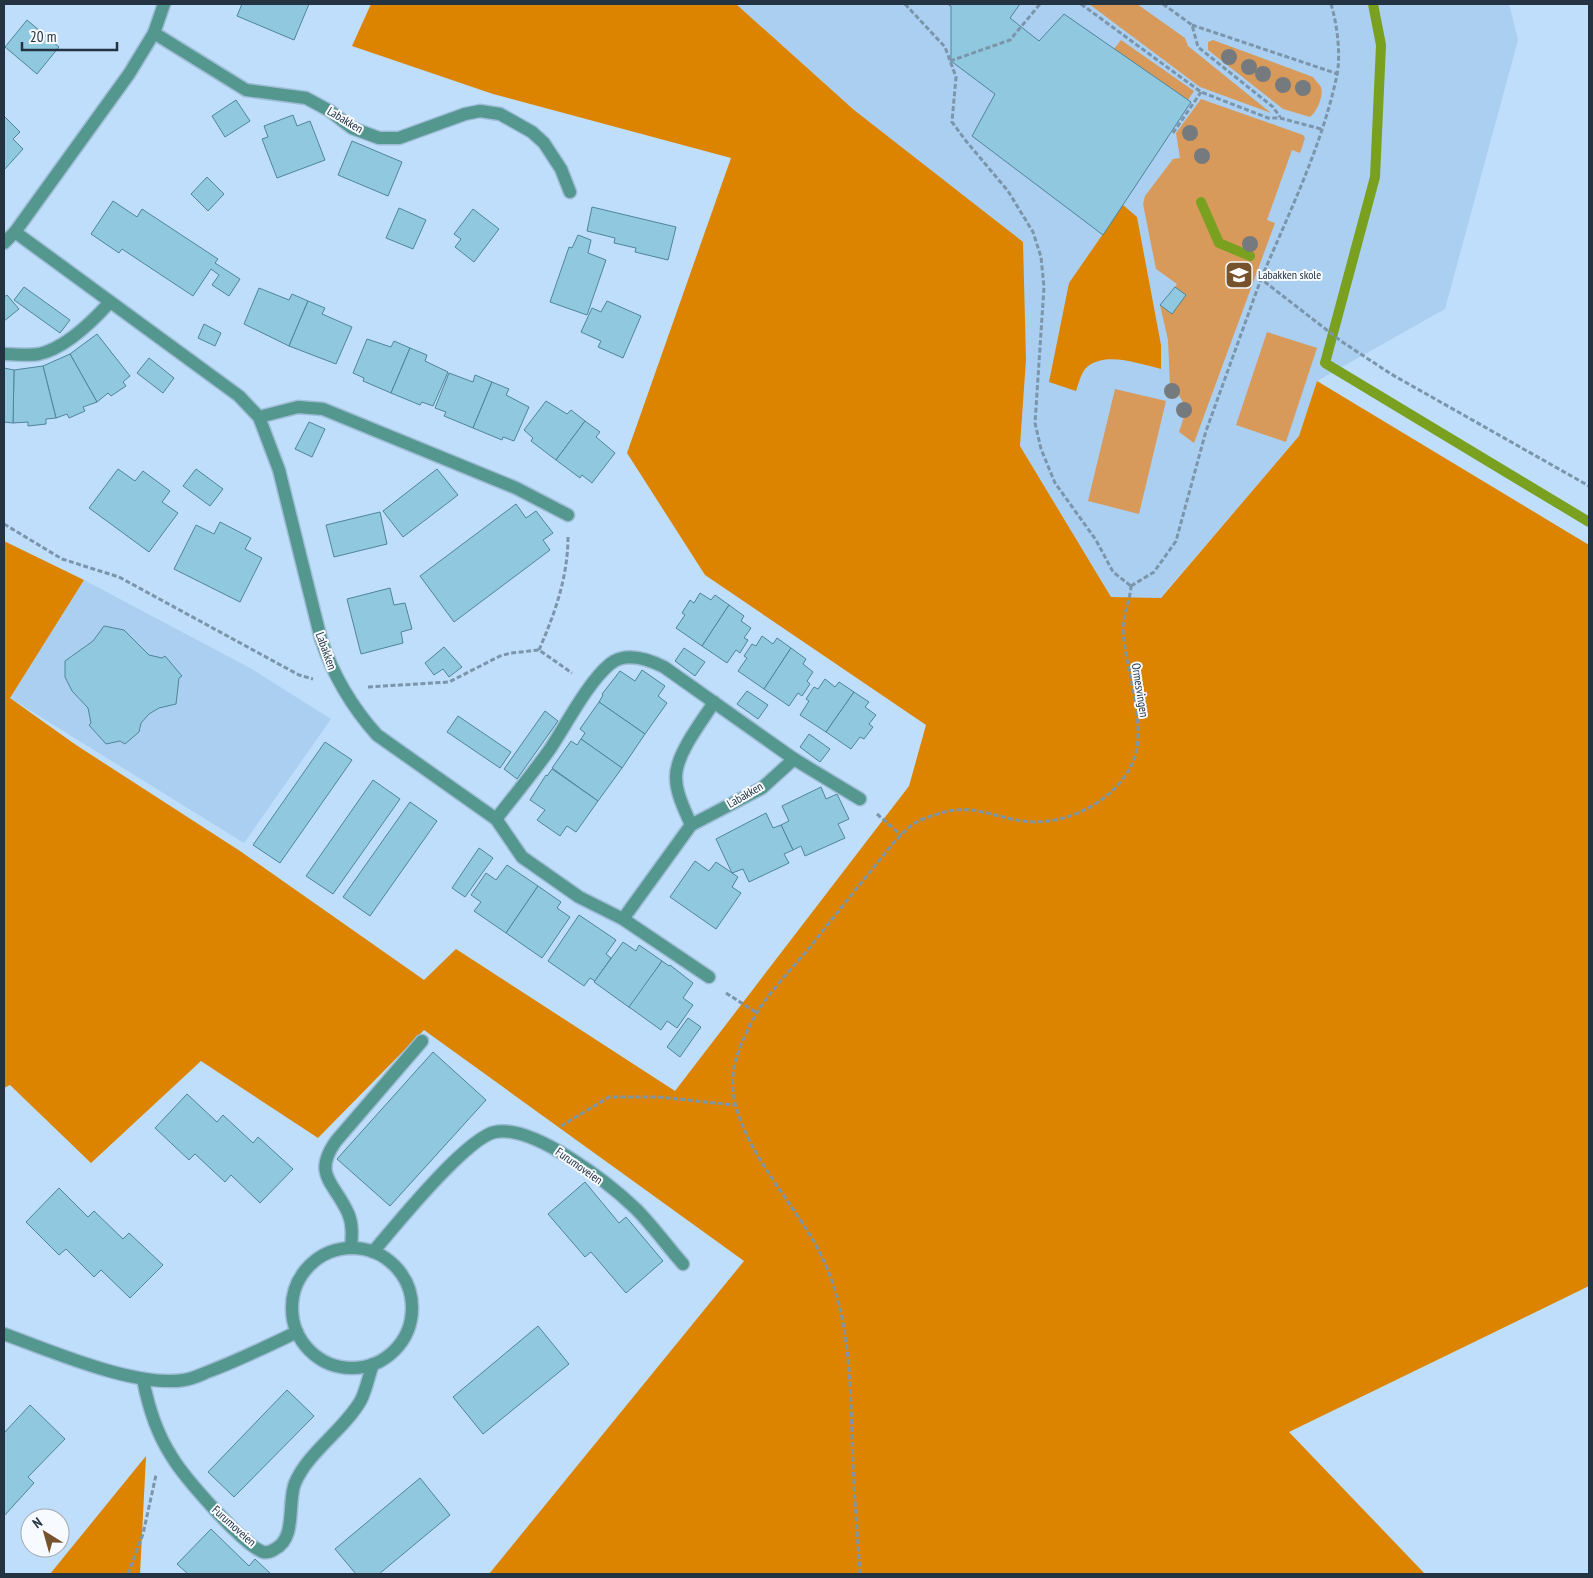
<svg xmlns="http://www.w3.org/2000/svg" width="1593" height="1578" viewBox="0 0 1593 1578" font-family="'PT Sans Narrow',sans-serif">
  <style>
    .built { fill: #abcff0 }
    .green { fill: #d79a5b }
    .forest { fill: #dc8400 }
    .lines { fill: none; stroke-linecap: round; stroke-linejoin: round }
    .stream { stroke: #7aa01f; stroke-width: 10 }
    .building { fill: #90c8df; stroke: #4f859a }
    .minor-casing { stroke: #9fbcd6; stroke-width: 15 }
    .path { stroke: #7b95ab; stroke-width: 3; stroke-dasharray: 5 2.5; stroke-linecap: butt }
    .minor { stroke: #54978f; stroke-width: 12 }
    .tree { fill: #757a7e }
    .labels { text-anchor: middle; stroke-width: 4; stroke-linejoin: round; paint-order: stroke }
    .street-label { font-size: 12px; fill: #233341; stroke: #f7fbff }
    .poi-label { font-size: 12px; fill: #233341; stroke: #f7fbff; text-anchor: start }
  </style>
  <rect width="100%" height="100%" fill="#bedefb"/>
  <g class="built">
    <polygon points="736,4 1509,4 1518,40 1445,309 1317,381 1299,436 1160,598 1111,597 1020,446 1026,360 854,110"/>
    <polygon points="84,580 250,668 331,719 244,843 10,698"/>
  </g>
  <g class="green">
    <polygon points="1089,4 1137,4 1185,38 1188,46 1271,113 1200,87"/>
    <polygon points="1121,40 1194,91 1188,100 1114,49"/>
    <path d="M1213,40l100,37c2,3 6,7 8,10 3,8 -4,25 -11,30l-27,-8 -75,-59v-8z"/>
    <path d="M1201,99l102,36 2,3 -5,15 -8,-3 -25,70 8,3 -81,220 -15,-11c8,-22 9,-29 -9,-46l-2,-46 -8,-35 26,-10 -11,-8 2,-3 -21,-15 -13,-65 2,-8 28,-37 7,-1 -4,-25z"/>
    <polygon points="1267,332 1317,348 1286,442 1236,425"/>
    <polygon points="1115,389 1166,401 1139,514 1088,501"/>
  </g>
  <g class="forest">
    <polygon points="371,4 736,4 854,110 1023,242 1026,360 1020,446 1111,597 1161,598 1299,436 1317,381 1589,545 1589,1286 1289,1432 1425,1574 489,1574 744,1261 424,1030 318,1138 201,1061 91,1163 10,1085 4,1088 4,541 84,580 10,698 76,745 240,851 424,980 456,949 675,1091 909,786 926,725 705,575 627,453 731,158 493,94 352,46"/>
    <path d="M1123,205l14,12 24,128v24c-22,-5 -58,-19 -76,0 -4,5 -7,16 -9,22l-27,-9 20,-99z"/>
    <polygon points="146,1456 140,1574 50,1574"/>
  </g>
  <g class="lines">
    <g class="stream">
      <polyline points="1373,4 1381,45 1375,177 1325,363 1589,522"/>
      <polyline points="1201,202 1219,243 1250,256"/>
    </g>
  </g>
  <g class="building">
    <polygon points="242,4 309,4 294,40 237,16"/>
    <polygon points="947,4 1020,4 1010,18 1039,41 1064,14 1191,102 1103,235 972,136 995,94 951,61 951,6"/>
    <polygon points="27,20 59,47 37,74 5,47"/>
    <polygon points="236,100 250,121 225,137 212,116"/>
    <polygon points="293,115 297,126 310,121 325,160 277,178 262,139 268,137 264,126"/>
    <polygon points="4,116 20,132 13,139 23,149 4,170"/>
    <polygon points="352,141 402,162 388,196 338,175"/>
    <polygon points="207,177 224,194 208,211 191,194"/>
    <polygon points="113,201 137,217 142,209 218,259 215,263 240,279 229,296 212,285 219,275 211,269 193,296 122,249 119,253 91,234"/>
    <polygon points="592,207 676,227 668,260 635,252 636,248 614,243 615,238 587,231"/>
    <polygon points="399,208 426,220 413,249 386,238"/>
    <polygon points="473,209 499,229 474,262 455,247 461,239 454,234"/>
    <polygon points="578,235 591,240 588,253 606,260 587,315 550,302 569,247 572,248"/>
    <polygon points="24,287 70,320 60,333 14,300"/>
    <polygon points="1175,287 1186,295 1172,314 1160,305"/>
    <polygon points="259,288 289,300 292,294 308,301 289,346 244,324"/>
    <polygon points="7,295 19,309 4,321 4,297"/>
    <polygon points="308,301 325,308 322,314 352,327 336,364 289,346"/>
    <polygon points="607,301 641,316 623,358 598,347 601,341 581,332 592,308 601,312"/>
    <polygon points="204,324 221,333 215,346 198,338"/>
    <polygon points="97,334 130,376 123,382 126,386 111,396 108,393 97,402 70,354"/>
    <polygon points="367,339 391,347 394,341 410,348 391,393 363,381 364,378 353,373"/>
    <polygon points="410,348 427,355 425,361 448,372 433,406 422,402 420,405 391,393"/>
    <polygon points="70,354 97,402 83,407 85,411 69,418 67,414 56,418 43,366"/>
    <polygon points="149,358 174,378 163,393 137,373"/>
    <polygon points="43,366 56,418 46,419 46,424 28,426 28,422 13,423 14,370"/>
    <polygon points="4,368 14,370 13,423 4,422"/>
    <polygon points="449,373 473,382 475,375 492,382 473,428 444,416 446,412 435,408"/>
    <polygon points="492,382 509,389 506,395 529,407 514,441 503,437 502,440 473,428"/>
    <polygon points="546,401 567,414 571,410 585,421 556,460 531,441 533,438 524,430"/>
    <polygon points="585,421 600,432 596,437 615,453 592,483 582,475 580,478 556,460"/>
    <polygon points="309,422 325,429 312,457 295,449"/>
    <polygon points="118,469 135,481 143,471 170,491 162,502 178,513 149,552 89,508"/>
    <polygon points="196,469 223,489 210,506 183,486"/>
    <polygon points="437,469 458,495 403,537 383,511"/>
    <polygon points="516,504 526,518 536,511 553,533 543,540 550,550 454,622 420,576"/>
    <polygon points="380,512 387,544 334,557 326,525"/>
    <polygon points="220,522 251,538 245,549 262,558 240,602 174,569 196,525 214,534"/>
    <polygon points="390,588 394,605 405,603 412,629 401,632 403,643 361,654 347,599"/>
    <polygon points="700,593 711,600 715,595 729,605 702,646 676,628 685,615 682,613 690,600 694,603"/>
    <polygon points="729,605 744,616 741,621 751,628 744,638 748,640 740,653 736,650 727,663 702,646"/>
    <polygon points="104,626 124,630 149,655 162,658 165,656 182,676 179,678 176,704 159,708 149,714 141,723 139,732 125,744 120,741 106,744 89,725 91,723 88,708 72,691 65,677 65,661 93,641"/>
    <polygon points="762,636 773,644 777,638 791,648 764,689 738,671 747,658 744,656 752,644 756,646"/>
    <polygon points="444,647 462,667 449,677 443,669 434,675 425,663"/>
    <polygon points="684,648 705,662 695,676 675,661"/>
    <polygon points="791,648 806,659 803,664 813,672 807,681 810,684 802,696 798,693 789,706 764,689"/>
    <polygon points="642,670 665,686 658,696 667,703 645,734 599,702 603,695 602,694 620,671 635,681"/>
    <polygon points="825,679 835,687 839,682 854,692 826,732 800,715 809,701 806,699 814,687 818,689"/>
    <polygon points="747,691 768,705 758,719 737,704"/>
    <polygon points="854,692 869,702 865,707 876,715 869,724 873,727 864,739 860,737 851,749 826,732"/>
    <polygon points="599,702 645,734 622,768 581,739 585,733 580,729"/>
    <polygon points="545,711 558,721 517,779 504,769"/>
    <polygon points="458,716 511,752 500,768 447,732"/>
    <polygon points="809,734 830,749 820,762 800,747"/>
    <polygon points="581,739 622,768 598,801 552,768 571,741 577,745"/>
    <polygon points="325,742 352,760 280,863 253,845"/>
    <polygon points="552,769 598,801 576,832 567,826 560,836 537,820 545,810 530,800 546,775 547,776"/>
    <polygon points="373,780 400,799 333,894 306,876"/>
    <polygon points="821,787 826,799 837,794 849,819 838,824 845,838 805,856 801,846 793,850 781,825 789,821 782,806"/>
    <polygon points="410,802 437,821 370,916 343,897"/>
    <polygon points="766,813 773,828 781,825 793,850 784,854 789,863 749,882 743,869 732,873 716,839"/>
    <polygon points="479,848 493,858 465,897 452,888"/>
    <polygon points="695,861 709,871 716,862 738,877 732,887 741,893 716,929 670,897"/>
    <polygon points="507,865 538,886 506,933 474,911 481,902 471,895 486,873 496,880"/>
    <polygon points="538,886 561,902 557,908 570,917 542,958 506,933"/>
    <polygon points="579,915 616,940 606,954 611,958 595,981 590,978 584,986 548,961"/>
    <polygon points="623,942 636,951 639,945 662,961 630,1008 594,982"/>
    <polygon points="662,961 669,966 670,965 693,983 683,998 693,1005 677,1028 667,1021 661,1030 629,1007"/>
    <polygon points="688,1018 701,1027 680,1057 667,1047"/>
    <polygon points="433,1052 486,1100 390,1206 337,1159"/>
    <polygon points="187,1094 217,1122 223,1115 253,1143 258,1137 293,1169 260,1203 231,1175 225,1182 195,1154 189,1160 155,1128"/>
    <polygon points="585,1182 619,1223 626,1217 663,1261 626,1293 591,1252 585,1257 548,1214"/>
    <polygon points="59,1188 88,1217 94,1211 123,1239 129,1233 163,1265 130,1298 101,1270 94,1277 66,1249 59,1255 26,1222"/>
    <polygon points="538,1326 569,1364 483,1434 453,1397"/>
    <polygon points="287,1390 314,1416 234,1497 208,1472"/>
    <polygon points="30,1405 65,1439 28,1477 34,1483 4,1516 4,1433"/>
    <polygon points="420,1478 450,1515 379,1574 356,1574 335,1549"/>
    <polygon points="211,1529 249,1566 255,1559 271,1574 188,1574 177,1564"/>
  </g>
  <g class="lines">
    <defs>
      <g id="minor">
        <polyline points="154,33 246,90 306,98 330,111 352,128 379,138 399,138 465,114 480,111 500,114 532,132 544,143 561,169 570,192"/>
        <path d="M15,232l224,164 20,21 20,53 42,169c12,36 30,67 56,96l119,84 26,38 57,40 44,22 86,58"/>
        <polyline points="4,243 15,232 129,74 154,33 164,4"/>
        <path d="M4,354c11,0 24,2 35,0 27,-6 53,-32 71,-52"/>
        <polyline points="259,417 298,407 323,409 516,488 568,515"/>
        <path d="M496,819c18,-23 37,-46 54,-70 16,-24 38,-67 60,-85 16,-13 38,-5 54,3l130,92 66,40"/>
        <polyline points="691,825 762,788 794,759"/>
        <path d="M623,919l68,-94c-6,-15 -15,-31 -15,-48 0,-24 26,-55 38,-75"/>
        <path d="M351,1248c1,-12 2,-24 -3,-35 -14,-31 -36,-38 -12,-72l86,-100"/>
        <circle cx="352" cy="1308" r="60"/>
        <path d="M373,1252c22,-26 93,-114 122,-120 38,-8 114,51 141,77 17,17 31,37 47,55"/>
        <path d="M4,1334c47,17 132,54 180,46 9,-1 18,-6 26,-9 29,-11 58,-25 87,-39"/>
        <path d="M143,1379c5,27 14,55 29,78 12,20 71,88 91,95 4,1 9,-1 12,-3 22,-11 12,-47 20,-66 13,-31 50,-54 66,-83 5,-10 8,-25 12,-36"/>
      </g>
    </defs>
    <use href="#minor" class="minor-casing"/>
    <g class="path">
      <polyline points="905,4 945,47 956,77 952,122 966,141 1008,191 1033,232 1041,257 1044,287 1035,423 1041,449 1055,483 1096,540 1113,572 1131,586"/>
      <polyline points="1081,4 1201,92 1268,118 1280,118 1321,129"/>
      <polyline points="1163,4 1192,25 1198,47 1273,107 1280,117"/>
      <polyline points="1192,25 1338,74"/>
      <polyline points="950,61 1010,40 1040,4"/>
      <polyline points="1173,133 1201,92"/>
      <path d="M1261,279c28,-66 61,-133 76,-204 4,-20 0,-52 -6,-71"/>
      <polyline points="4,524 62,559 119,577 299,675 313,679"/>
      <polyline points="1131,586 1154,572 1176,541 1206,431 1261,279 1341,341 1391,374 1589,486"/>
      <path d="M539,650c16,-37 29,-73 29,-114"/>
      <polyline points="368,687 449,682 500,656 511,653 539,650 572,673"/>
      <polyline points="877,814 901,835"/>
      <polyline points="726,993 757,1013"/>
      <polyline points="561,1126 609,1097 659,1097 734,1105"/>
      <polyline points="128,1574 143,1534 156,1475"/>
      <path d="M860,1574c-3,-46 -7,-93 -8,-139 -2,-62 -3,-123 -31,-180 -25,-52 -94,-120 -88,-180 2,-20 12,-41 22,-59 15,-26 40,-50 59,-74 19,-24 37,-47 56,-70 13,-16 26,-34 42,-47 7,-5 16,-8 23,-10 34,-13 55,1 87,6 43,6 93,-19 111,-59 15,-35 -8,-95 -10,-132 0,-15 7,-29 8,-44"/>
    </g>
    <use href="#minor" class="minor"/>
  </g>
  <g class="tree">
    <circle cx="1229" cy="57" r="8"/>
    <circle cx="1249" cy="67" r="8"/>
    <circle cx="1263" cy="74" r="8"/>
    <circle cx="1283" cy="85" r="8"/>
    <circle cx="1303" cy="88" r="8"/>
    <circle cx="1190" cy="133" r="8"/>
    <circle cx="1202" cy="156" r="8"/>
    <circle cx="1250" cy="244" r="8"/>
    <circle cx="1172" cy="391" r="8"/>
    <circle cx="1184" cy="410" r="8"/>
  </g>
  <defs>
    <symbol id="school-square" viewBox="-11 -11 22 22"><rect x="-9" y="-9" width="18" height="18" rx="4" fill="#77532d" stroke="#f7fbff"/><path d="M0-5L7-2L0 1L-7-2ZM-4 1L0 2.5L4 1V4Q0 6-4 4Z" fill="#fff"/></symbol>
  </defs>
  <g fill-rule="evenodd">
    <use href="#school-square" x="1223" y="259" width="32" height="32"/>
  </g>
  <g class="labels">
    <g class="street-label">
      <text transform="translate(345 120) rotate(31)" y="4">Labakken</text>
      <text transform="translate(326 651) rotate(70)" y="4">Labakken</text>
      <text transform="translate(1140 690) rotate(81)" y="4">Ormesvingen</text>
      <text transform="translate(745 795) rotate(-30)" y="4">Labakken</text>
      <text transform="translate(579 1166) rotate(35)" y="4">Furumoveien</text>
      <text transform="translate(234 1526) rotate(42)" y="4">Furumoveien</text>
    </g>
    <g class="poi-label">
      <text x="1258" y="279">Labakken skole</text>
    </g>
  </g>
  <rect width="1593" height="1578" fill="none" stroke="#233341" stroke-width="10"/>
  <g transform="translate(45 1533) rotate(323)"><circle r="24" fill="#f7fbff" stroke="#a2abb3"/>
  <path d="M0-4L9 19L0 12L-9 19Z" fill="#77532d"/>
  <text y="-8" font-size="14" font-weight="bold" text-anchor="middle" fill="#233341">N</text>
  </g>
  <path d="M22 42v8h95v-8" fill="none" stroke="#233341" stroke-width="2.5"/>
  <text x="30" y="42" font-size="15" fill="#233341" stroke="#f7fbff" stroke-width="4" paint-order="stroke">20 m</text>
</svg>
